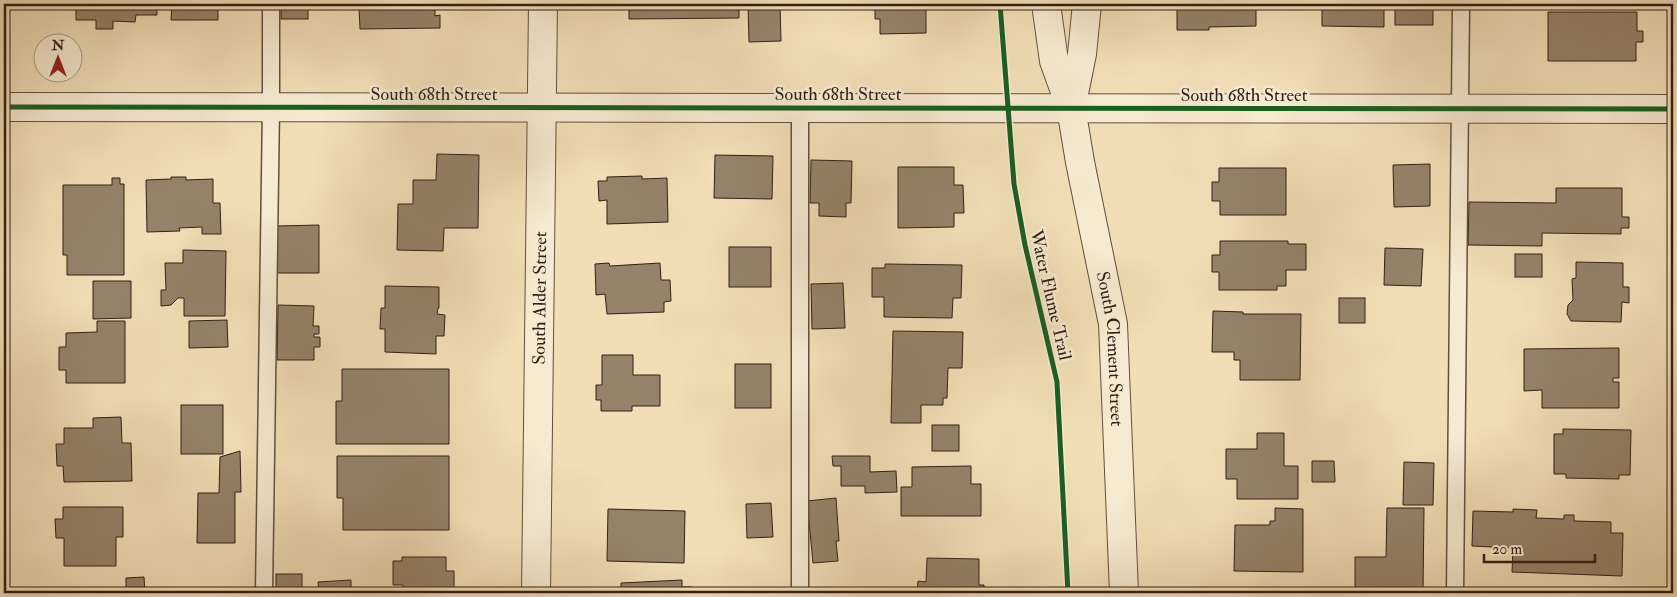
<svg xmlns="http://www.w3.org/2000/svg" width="1677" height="597" viewBox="0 0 1677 597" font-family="'IM FELL Double Pica',serif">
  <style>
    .building { fill: #948369; stroke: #302016 }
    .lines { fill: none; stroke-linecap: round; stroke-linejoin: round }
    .lane-casing { stroke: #60503e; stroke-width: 19 }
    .street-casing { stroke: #60503e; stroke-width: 30 }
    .lane { stroke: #f6ead0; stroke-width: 16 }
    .street { stroke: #f6ead0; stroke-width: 28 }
    .cycleway-casing { stroke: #f6ead0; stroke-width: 8 }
    .cycleway { stroke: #1b5e20; stroke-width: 5 }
    .labels { text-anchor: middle; stroke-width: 5; stroke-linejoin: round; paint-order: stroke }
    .street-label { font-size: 18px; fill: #302016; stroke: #f6ead0 }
  </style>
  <rect width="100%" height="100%" fill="#f1deb6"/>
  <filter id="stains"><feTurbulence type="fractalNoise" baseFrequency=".004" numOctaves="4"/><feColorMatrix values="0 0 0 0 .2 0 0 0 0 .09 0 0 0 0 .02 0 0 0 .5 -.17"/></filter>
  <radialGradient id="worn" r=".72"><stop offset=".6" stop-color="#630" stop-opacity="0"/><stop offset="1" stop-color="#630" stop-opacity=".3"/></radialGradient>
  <g class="building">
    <polygon points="76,4 157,4 157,15 136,15 135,22 113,21 113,29 96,29 96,20 76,20"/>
    <polygon points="172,4 218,4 218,20 171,20"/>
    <rect x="281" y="4" width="27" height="15"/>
    <polygon points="387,4 435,4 435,16 440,15 440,28 360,29 359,7 388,7"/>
    <polygon points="629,4 739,4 739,18 629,19"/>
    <polygon points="748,4 780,4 781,41 749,42"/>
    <polygon points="879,4 929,4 929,9 926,9 926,33 880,34 880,19 875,19 875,9 879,9"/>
    <polygon points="1177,4 1256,4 1256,26 1209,27 1209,30 1177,30"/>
    <polygon points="1322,4 1384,4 1384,27 1322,26"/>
    <rect x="1395" y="4" width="38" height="21"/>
    <polygon points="1548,12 1637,12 1637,31 1643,31 1643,42 1636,42 1636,61 1548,61"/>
    <polygon points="437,154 479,155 478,228 444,228 443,251 397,250 398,204 413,204 413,180 436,180"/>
    <polygon points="715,155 773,156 772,199 714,198"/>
    <polygon points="811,160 852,161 851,203 846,203 846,217 819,216 819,203 810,203"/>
    <polygon points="1430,164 1430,206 1394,207 1393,165"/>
    <polygon points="898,167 954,167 954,185 963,185 964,213 954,213 954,227 898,228"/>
    <polygon points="1219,168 1286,168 1286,215 1220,215 1220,201 1212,201 1212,182 1219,182"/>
    <polygon points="642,176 642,179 667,178 668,222 607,224 607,200 599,201 598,181 607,181 607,177"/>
    <polygon points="171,177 186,177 186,180 213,179 213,203 220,203 221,234 202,234 202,227 179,228 180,231 147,232 146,180 171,179"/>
    <polygon points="112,178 120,178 120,184 124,184 124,275 67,275 67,255 63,255 63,185 112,185"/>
    <polygon points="1556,188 1622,188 1622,217 1629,217 1629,228 1621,228 1621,234 1542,233 1542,246 1468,245 1469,202 1556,203"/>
    <polygon points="319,225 319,273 277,273 277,226"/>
    <polygon points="1220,241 1288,241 1288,244 1306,244 1306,270 1286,270 1286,286 1277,286 1277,290 1219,290 1219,272 1212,272 1212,255 1220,255"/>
    <rect x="729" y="247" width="42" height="40"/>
    <polygon points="1385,248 1423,249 1421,286 1384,285"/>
    <polygon points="183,250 226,251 225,316 184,316 184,298 178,298 171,305 161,306 161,290 166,290 165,263 183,263"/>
    <rect x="1515" y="254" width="27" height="23"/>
    <polygon points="1576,262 1623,263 1623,287 1629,287 1629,303 1622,302 1621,322 1571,321 1567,314 1568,305 1573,300 1572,279 1576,278"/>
    <polygon points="609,263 610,266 660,263 661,280 670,280 671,301 664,302 664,312 607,314 605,294 596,295 595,264"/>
    <polygon points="885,264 962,265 961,298 953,298 952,318 884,317 884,297 872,297 872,268 885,268"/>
    <polygon points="93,281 131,281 131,318 93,319"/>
    <polygon points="843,283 845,328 812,329 811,284"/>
    <polygon points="385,286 439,287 439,308 438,308 437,314 445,315 444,336 436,336 436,354 385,352 385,329 380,329 381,308 385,308"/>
    <rect x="1339" y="298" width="26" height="25"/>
    <polygon points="278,305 314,306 313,326 319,326 319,334 314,334 314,337 320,337 320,347 314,347 314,360 277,360"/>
    <polygon points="1213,311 1243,312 1243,314 1301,314 1300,380 1240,380 1240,360 1234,360 1234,352 1212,352"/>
    <polygon points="227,320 228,347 189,348 189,321"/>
    <polygon points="97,321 125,321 125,383 66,383 66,370 59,370 59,347 66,347 66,333 97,332"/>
    <polygon points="893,331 963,332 962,368 948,368 947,398 943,398 943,405 921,405 921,423 891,423"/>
    <polygon points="1619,348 1619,378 1613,378 1613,382 1619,382 1619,408 1542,408 1542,390 1524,391 1524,349"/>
    <polygon points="602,355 633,355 633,375 660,375 660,406 632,406 632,411 601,411 601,400 596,400 596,385 602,385"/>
    <rect x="735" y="364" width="36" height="44"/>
    <polygon points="342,369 449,369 449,444 336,444 336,401 342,401"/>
    <rect x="181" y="405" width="42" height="49"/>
    <polygon points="121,417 122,443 131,443 132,481 64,482 63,466 57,466 56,444 64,444 64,428 93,428 93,418"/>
    <rect x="932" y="425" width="27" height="26"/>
    <polygon points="1563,429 1631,430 1630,475 1619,475 1619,479 1566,478 1566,474 1554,474 1554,434 1563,434"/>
    <polygon points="1257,433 1284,433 1284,466 1298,466 1298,499 1237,499 1237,479 1226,479 1226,449 1257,449"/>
    <polygon points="240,451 241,492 235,492 235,543 197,543 198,493 219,493 220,457"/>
    <polygon points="337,456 449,456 449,530 343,530 343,498 337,498"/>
    <polygon points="832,456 870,456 870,472 896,471 897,492 865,493 865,486 841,486 841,466 833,466"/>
    <polygon points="1312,461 1334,461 1335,482 1312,482"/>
    <polygon points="1404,462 1434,463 1433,505 1403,505"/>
    <polygon points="971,466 971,484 981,484 981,516 901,516 901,487 912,487 912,467"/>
    <polygon points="836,498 839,541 836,541 838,561 813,563 807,501"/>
    <polygon points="771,503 773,537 747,538 746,504"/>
    <polygon points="63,507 123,507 123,537 116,537 116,566 64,566 64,538 56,538 55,519 63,519"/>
    <polygon points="1275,508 1303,509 1303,572 1234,571 1235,525 1270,525 1270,521 1275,521"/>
    <polygon points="1387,508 1424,508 1423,592 1355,590 1355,557 1386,557"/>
    <polygon points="608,509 685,511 684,563 607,561"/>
    <polygon points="1513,509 1537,510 1536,518 1564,519 1564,515 1574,515 1574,521 1611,522 1611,533 1623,533 1622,576 1512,572 1513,548 1472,546 1473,511 1513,512"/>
    <polygon points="402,557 446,557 446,571 454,571 454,592 446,592 446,593 403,593 403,585 393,585 393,561 402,561"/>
    <polygon points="927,558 979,559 979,585 984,585 984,593 917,593 918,581 926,582"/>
    <rect x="276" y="574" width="26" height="19"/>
    <polygon points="144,577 145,593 126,593 126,578"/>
    <polygon points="351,580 351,593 319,593 318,582"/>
    <polygon points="682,580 682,587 692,587 692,593 621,593 621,583"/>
  </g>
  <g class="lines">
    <defs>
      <g id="lane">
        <polyline points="264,593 271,107 271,4"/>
        <polyline points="800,593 800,108"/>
        <polyline points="1455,593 1461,4"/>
      </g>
      <g id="street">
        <path id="s1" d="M1046,4l8,57 17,47 9,54 33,162 11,269"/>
        <polyline points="4,107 1673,109"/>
        <polyline points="1071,108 1082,54 1087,4"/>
        <path id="s2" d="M536,593l7,-589"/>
      </g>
    </defs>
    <use href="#lane" class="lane-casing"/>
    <use href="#street" class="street-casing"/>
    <use href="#lane" class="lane"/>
    <use href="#street" class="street"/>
    <defs>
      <g id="cycleway">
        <polyline points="1000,4 1014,184 1025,245 1057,382 1068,593"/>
        <polyline points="4,107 1673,109"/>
      </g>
    </defs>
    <use href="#cycleway" class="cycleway-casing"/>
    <use href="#cycleway" class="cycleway"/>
  </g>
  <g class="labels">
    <g class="street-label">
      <text x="434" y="100">South 68th Street</text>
      <text x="838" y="100">South 68th Street</text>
      <text x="1244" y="101">South 68th Street</text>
      <text transform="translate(1051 295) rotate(77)" y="6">Water Flume Trail</text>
      <text dy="6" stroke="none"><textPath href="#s2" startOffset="295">South Alder Street</textPath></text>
      <text dy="6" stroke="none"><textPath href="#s1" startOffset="352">South Clement Street</textPath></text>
    </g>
  </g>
  <rect width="1677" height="597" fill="none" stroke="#f1deb6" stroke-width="20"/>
  <rect x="5" y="5" width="1667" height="587" fill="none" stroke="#302016" stroke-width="2.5"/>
  <rect x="10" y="10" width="1657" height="577" fill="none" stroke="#302016"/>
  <g transform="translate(58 58)"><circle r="24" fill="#f6ead0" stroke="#a79986"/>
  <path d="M0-4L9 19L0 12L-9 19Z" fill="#8f2418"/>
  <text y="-8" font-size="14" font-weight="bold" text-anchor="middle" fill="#302016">N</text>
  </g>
  <path d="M1484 554v8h111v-8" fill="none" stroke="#302016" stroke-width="2.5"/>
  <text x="1492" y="554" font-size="15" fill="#302016" stroke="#f6ead0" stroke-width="4" paint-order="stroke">20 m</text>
  <rect width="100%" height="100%" filter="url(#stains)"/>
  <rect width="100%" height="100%" fill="url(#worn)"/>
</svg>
